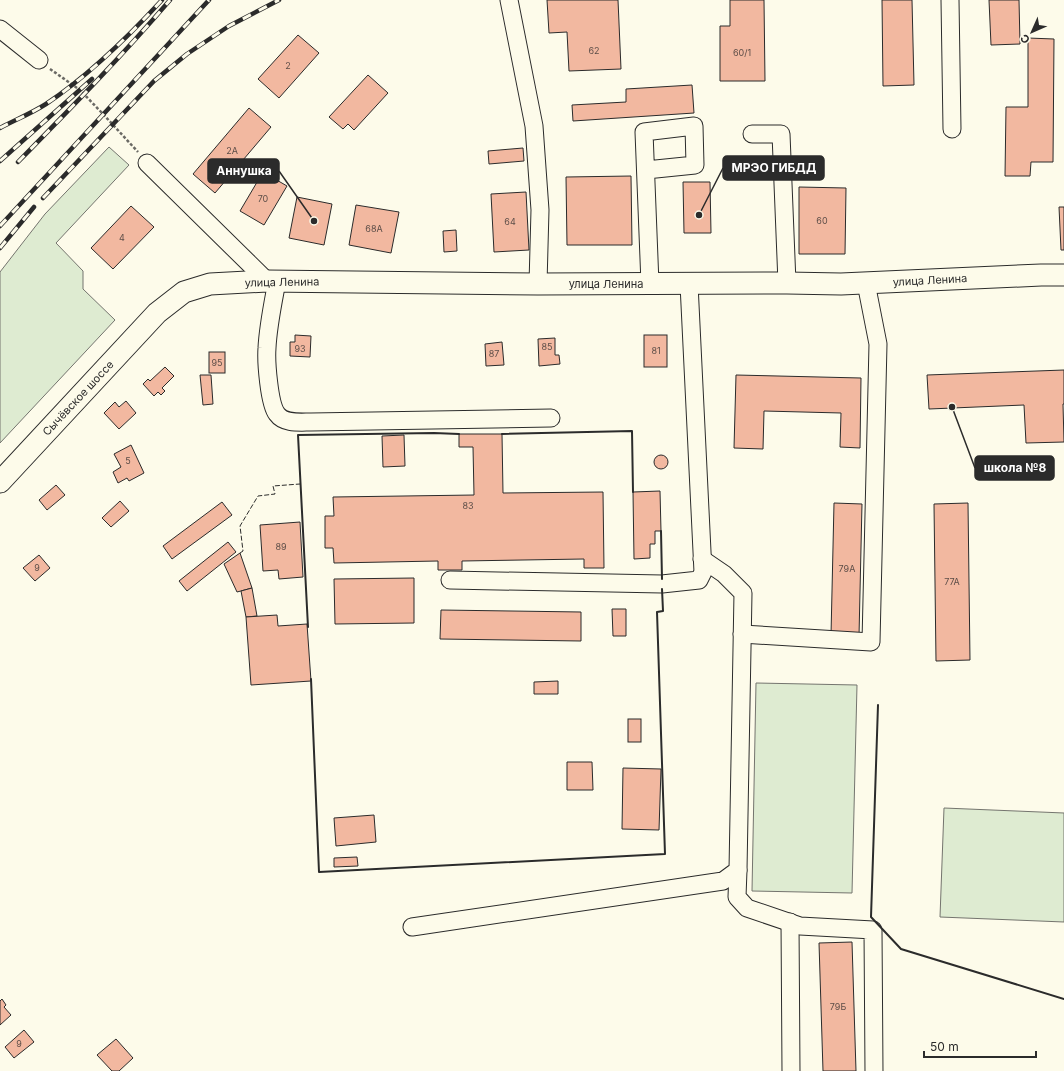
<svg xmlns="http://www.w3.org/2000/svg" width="1064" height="1071" viewBox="0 0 1064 1071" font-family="Inter,sans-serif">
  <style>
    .green { fill: #deebd1; stroke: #74746e }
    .building { fill: #f2b8a0; stroke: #2b2b2b }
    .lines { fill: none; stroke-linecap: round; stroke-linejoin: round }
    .minor-casing { stroke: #2b2b2b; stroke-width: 19 }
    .major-casing { stroke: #2b2b2b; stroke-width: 23 }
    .path { stroke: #6a6964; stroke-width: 2.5; stroke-dasharray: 3 2; stroke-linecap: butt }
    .minor { stroke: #fdfbea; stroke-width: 17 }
    .major { stroke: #fdfbea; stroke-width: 21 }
    .rail-casing { stroke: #2b2b2b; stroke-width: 4.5 }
    .rail { stroke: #fdfbea; stroke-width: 3; stroke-dasharray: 9; stroke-linecap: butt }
    .fence { stroke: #2b2b2b; stroke-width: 1; stroke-dasharray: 5 2; stroke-linecap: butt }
    .wall { stroke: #2b2b2b; stroke-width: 2 }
    .labels { text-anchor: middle; stroke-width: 3; stroke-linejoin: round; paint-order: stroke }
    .number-label { font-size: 9px; fill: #5d4e48 }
    .street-label { font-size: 11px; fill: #2b2b2b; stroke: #fdfbea }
    .leader { fill: none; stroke: #2b2b2b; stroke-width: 1.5 }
    .callout-dot { fill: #2b2b2b; stroke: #fdfbea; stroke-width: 1.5 }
    .callout { fill: #2b2b2b; stroke: #2b2b2b; stroke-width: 1.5 }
    .callout-label { font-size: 12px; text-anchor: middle; font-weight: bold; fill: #fff }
  </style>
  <rect width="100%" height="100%" fill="#fdfbea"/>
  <g class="green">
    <polygon points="109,147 129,165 56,243 83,271 83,289 115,320 0,443 0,272 45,214"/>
    <polygon points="756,683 857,685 852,893 752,891"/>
    <polygon points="944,808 1064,813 1064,922 940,917"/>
  </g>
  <g class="building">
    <polygon points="547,0 618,0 621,69 569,71 567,32 549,33"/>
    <polygon points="730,0 764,0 765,81 720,81 720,26 730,26"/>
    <polygon points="882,0 912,0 914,85 883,86"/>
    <polygon points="989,0 1019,0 1020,44 991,45"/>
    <polygon points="298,35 319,53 279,98 258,79"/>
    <polygon points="1028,38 1054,39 1053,162 1031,162 1030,176 1005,176 1006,107 1028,107"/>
    <polygon points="368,75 388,93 354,130 348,124 343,129 329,117"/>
    <polygon points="692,85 694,113 573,121 572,105 626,102 626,89"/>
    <polygon points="249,108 271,127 215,193 193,174"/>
    <polygon points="523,148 524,161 489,164 488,151"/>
    <polygon points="263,172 287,186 264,225 240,211"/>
    <polygon points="631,176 632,245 567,245 566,177"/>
    <polygon points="683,182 710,182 711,233 684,233"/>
    <polygon points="799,187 846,188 845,254 799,254"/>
    <polygon points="526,192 529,250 494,252 491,194"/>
    <polygon points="297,197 332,204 324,245 289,238"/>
    <polygon points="356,205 399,212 391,253 349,245"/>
    <polygon points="131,206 154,227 113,269 91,248"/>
    <polygon points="1059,207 1064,207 1064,250 1061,250"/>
    <polygon points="456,230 457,251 444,252 443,231"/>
    <polygon points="295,335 311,336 310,357 290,356 290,342 295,342"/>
    <rect x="644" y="335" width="23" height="32"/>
    <polygon points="555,338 555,355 559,355 560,364 539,366 538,339"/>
    <polygon points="502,342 504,365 486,366 485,344"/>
    <rect x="209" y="352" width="16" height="21"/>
    <polygon points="165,367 174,376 162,388 165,391 161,395 158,392 154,396 143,384 148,379 150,381"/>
    <polygon points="1064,370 1064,404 1063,404 1064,442 1026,443 1024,405 929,409 927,375"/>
    <polygon points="200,375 211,375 213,404 203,405"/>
    <polygon points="736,375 861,378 860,448 840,447 841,413 764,411 763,449 734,448"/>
    <polygon points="126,401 136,413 119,429 104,413 115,402 119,407"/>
    <polygon points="459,434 502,434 503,493 603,492 604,568 584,568 584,559 462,561 462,570 438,570 438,561 334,563 333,548 325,548 325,516 334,516 333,497 474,495 473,447 459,447"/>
    <polygon points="404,435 405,466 383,467 382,436"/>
    <polygon points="131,445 144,473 129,481 127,478 118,483 113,472 121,467 114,454"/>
    <circle cx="661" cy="462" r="7"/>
    <polygon points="56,485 65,495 47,510 39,500"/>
    <polygon points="660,491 661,531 655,531 655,544 650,544 650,558 634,559 633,492"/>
    <polygon points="120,501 129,511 111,527 102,518"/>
    <polygon points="222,502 232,515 172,559 163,546"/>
    <polygon points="834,503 862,504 859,636 831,635"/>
    <polygon points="968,503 970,660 936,661 934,504"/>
    <polygon points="300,522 303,577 279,579 278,570 263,571 260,525"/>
    <polygon points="228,542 236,552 187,591 179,581"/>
    <polygon points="240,553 252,588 237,592 224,564"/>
    <polygon points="39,555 50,568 35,581 23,568"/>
    <polygon points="414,578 414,623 335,624 334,579"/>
    <polygon points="252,588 257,616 246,617 241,591"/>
    <polygon points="612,609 626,609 626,636 613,636"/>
    <polygon points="441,610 581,612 581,641 440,639"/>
    <polygon points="277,615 278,626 307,624 311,681 251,685 246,617"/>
    <polygon points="558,681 558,694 534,694 534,682"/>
    <rect x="628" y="719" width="13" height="23"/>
    <polygon points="567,762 592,762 593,790 567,790"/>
    <polygon points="623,768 661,769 659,830 622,829"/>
    <polygon points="374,815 376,842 336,846 334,818"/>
    <polygon points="357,857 358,866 334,867 334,858"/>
    <polygon points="852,942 856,1071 823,1071 819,943"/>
    <polygon points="2,999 6,1005 4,1007 11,1015 0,1025 0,1001"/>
    <polygon points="24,1030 34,1042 14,1058 5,1047"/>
    <polygon points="116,1039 133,1058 119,1071 112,1071 97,1055"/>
  </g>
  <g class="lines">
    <defs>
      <g id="minor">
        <polyline points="509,0 534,126 540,210 538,284"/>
        <polyline points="950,0 952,129"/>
        <polyline points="0,29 39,60"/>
        <polyline points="752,134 781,134 787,283"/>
        <polyline points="147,163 267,281"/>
        <polyline points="646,170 695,165 694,126 644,132 650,284"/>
        <path d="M277,281c-4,22 -9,45 -10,67 -1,13 2,56 10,66 7,10 23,8 34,8l240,-4"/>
        <polyline points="450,580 662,584 699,580 703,572 689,284"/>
        <polyline points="742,634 871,642 878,344 866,283"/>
        <polyline points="738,870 737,897 747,908 800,926 873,930 874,1071"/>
        <polyline points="790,922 791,1071"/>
        <polyline points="412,927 723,881 738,870 743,593 724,574 702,559"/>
      </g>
      <polyline id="major" points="0,482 157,313 184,292 210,284 267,281 538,284 787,283 841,284 1041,275 1064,275"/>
    </defs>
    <use href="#minor" class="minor-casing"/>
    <use href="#major" class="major-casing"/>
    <polyline class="path" points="50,69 80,90 103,114 138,152"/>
    <use href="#minor" class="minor"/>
    <use href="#major" class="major"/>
    <defs>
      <g id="rail">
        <path d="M0,128c15,-8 32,-15 46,-24 42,-28 82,-67 116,-104"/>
        <polyline points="0,161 92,79"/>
        <path d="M18,162c52,-53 104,-106 152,-162"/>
        <polyline points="43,198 154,81 187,54 229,26 279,0"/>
        <polyline points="0,226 209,0"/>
        <polyline points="0,248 34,207"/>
      </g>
    </defs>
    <use href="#rail" class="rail-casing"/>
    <use href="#rail" class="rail"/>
    <polyline class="fence" points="240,553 243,551 240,526 258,496 275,494 273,486 300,484"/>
    <g class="wall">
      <polyline points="502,434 632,431 633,492"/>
      <polyline points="661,531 662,579"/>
      <polyline points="308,627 298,435 434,433 459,434"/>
      <polyline points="311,679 319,872 665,854 657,612 663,611 662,589"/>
      <polyline points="878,705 871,917 901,949 1064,999"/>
    </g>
  </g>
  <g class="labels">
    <g class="number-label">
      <text x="594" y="54">62</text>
      <text x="742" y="56">60/1</text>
      <text x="288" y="69">2</text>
      <text x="232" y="154">2А</text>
      <text x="263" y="202">70</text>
      <text x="822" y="224">60</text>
      <text x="510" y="225">64</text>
      <text x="374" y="232">68А</text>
      <text x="122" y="241">4</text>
      <text x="547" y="350">85</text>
      <text x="300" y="352">93</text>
      <text x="656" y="354">81</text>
      <text x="494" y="357">87</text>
      <text x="217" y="366">95</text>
      <text x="128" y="464">5</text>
      <text x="468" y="509">83</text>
      <text x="281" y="550">89</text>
      <text x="37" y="571">9</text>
      <text x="847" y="572">79А</text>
      <text x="952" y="585">77А</text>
      <text x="838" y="1010">79Б</text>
      <text x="19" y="1047">9</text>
    </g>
    <g class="street-label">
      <text transform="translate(930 280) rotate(-3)" y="4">улица Ленина</text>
      <text transform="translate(282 282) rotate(-1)" y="4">улица Ленина</text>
      <text x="606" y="288">улица Ленина</text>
      <text transform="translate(78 398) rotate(-47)" y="4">Сычёвское шоссе</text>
    </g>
  </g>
  <path class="leader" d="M699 215L723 168M314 221L279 171M952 407L975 468"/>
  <g class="callout-dot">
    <circle cx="699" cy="215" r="4"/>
    <circle cx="314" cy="221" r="4"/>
    <circle cx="952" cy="407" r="4"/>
  </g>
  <g class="callout">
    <rect x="723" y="156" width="101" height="24" rx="4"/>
    <rect x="208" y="159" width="71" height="24" rx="4"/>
    <rect x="975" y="456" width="79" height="24" rx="4"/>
  </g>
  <g class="callout-label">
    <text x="774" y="172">МРЭО ГИБДД</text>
    <text x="244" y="175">Аннушка</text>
    <text x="1015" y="472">школа №8</text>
  </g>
  <g transform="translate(1032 32) rotate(225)" stroke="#fdfbea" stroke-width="3" paint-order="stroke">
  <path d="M0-3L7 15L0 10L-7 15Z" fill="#2b2b2b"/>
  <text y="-6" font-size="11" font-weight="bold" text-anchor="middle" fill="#2b2b2b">С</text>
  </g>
  <path d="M924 1051v6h112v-6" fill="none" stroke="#2b2b2b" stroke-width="2"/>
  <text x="930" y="1051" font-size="12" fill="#2b2b2b" stroke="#fdfbea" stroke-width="3" paint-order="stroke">50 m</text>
</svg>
